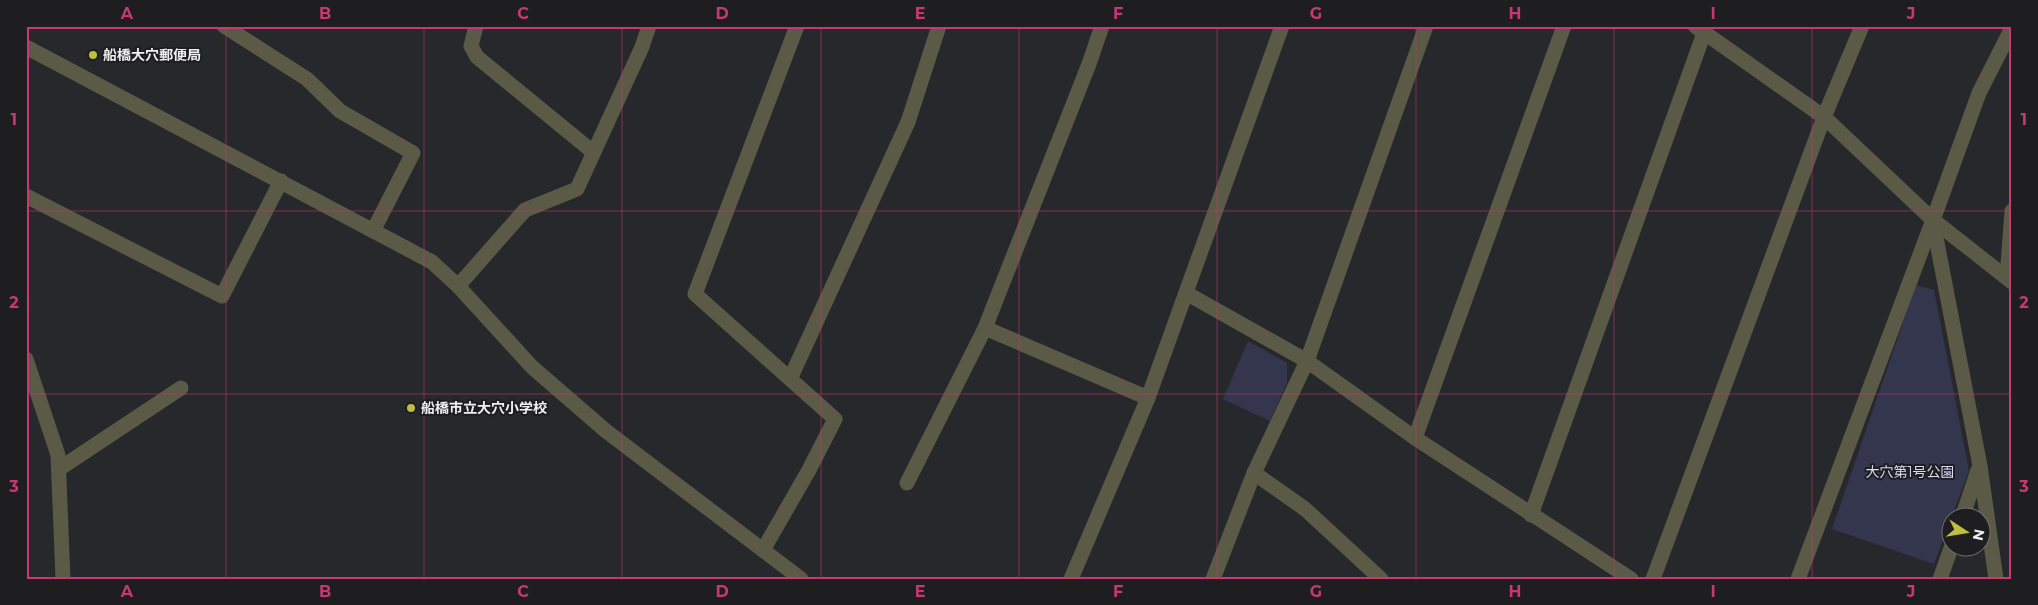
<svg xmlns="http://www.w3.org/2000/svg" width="2038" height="605" viewBox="0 0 2038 605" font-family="Montserrat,'Noto Sans JP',sans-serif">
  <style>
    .green { fill: #34364e }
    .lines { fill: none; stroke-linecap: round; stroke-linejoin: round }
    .minor { stroke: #5a5a46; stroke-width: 15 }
    .grid { fill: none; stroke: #c93872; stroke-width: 1; stroke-opacity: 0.55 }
    .poi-dot { fill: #bfbe41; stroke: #1e1e21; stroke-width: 2 }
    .labels { text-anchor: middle; stroke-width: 4; stroke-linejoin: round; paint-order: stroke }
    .poi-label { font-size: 14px; font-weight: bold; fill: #efeff1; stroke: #1e1e21; text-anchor: start }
    .park-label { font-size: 14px; fill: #d8daf7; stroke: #1e1e21 }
    .neatline { fill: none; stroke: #c93872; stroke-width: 2 }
    .grid-label { font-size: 16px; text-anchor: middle; font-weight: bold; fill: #c93872 }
  </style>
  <rect width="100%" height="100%" fill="#27282b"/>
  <g class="green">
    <polygon points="1916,285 1934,290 1969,471 1934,564 1832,529"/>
    <polygon points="1248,341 1287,363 1287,383 1270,421 1223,399"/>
  </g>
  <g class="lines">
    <g class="minor">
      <polyline points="224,26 307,79 340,111 413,153 373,231"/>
      <polyline points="476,26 471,46 477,57 593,152"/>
      <polyline points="1695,26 1824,117 1933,220 2012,282"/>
      <polyline points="26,47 432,262 458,286 532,367 606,431 801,579"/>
      <polyline points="26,196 222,296 281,181"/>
      <polyline points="1933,222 1980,466 1996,579"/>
      <polyline points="2007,278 2012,211"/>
      <polyline points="458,286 525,210 577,189 642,47 649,26"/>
      <polyline points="1186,293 1307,361 1415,438 1631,579"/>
      <polyline points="985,328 1148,398"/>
      <polyline points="26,359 58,455 63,579"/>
      <polyline points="790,379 908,122 939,26"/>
      <polyline points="1415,438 1564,26"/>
      <polyline points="59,469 181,388"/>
      <polyline points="1254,473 1305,509 1381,579"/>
      <polyline points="907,483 985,328 1089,64 1102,26"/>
      <polyline points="1531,515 1704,33"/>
      <polyline points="1962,518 1978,470"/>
      <polyline points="763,550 809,470 835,419 695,294 797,26"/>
      <polyline points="1071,579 1148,398 1282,26"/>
      <polyline points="1213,579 1254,473 1307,361 1426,26"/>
      <polyline points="1653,579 1824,117 1862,26"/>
      <polyline points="1798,579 1933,220 1979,93 2012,28"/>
      <polyline points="1940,579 1951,548"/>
    </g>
  </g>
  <path class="grid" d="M226,26v553M424,26v553M622,26v553M821,26v553M1019,26v553M1217,26v553M1416,26v553M1614,26v553M1812,26v553M26,211h1986M26,394h1986"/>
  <g class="poi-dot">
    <circle cx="93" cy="55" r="5"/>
    <circle cx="411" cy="408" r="5"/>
  </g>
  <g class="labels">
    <g class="poi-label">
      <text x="103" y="60">船橋大穴郵便局</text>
      <text x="421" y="413">船橋市立大穴小学校</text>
    </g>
    <g class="park-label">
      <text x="1910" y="477">大穴第1号公園</text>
    </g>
  </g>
  <rect width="2038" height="605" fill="none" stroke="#1e1e21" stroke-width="55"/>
  <g transform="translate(1966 532) rotate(102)"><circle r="24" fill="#1e1e21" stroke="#727274"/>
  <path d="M0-4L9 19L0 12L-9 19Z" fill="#bfbe41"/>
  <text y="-8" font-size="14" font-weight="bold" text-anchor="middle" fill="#efeff1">N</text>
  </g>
  <rect x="28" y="28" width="1982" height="550" class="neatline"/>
  <g class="grid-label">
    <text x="127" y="19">A</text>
    <text x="325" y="19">B</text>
    <text x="523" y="19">C</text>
    <text x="722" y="19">D</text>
    <text x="920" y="19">E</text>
    <text x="1118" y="19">F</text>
    <text x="1316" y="19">G</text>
    <text x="1515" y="19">H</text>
    <text x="1713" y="19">I</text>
    <text x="1911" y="19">J</text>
    <text x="14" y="125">1</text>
    <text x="2024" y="125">1</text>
    <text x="14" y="308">2</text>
    <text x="2024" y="308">2</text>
    <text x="14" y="492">3</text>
    <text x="2024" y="492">3</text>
    <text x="127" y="597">A</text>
    <text x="325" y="597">B</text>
    <text x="523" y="597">C</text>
    <text x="722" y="597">D</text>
    <text x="920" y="597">E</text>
    <text x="1118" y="597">F</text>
    <text x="1316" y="597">G</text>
    <text x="1515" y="597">H</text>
    <text x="1713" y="597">I</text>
    <text x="1911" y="597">J</text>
  </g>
</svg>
